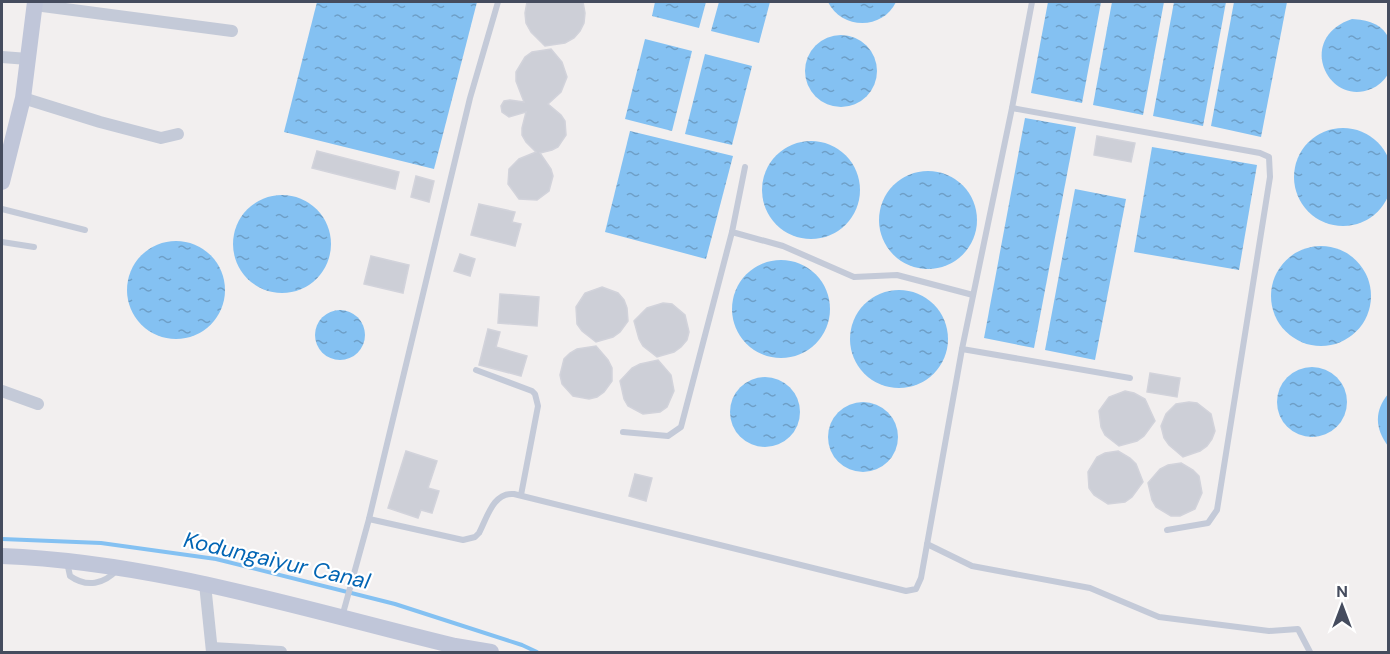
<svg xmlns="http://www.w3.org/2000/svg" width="1390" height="654" viewBox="0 0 1390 654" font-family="'DM Sans',sans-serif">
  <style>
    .water { fill: url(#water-ripples) }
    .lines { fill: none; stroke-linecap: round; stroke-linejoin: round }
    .stream { stroke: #84c1f2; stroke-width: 4 }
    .building { fill: #cdcfd7; stroke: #d2d3db; stroke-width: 1.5 }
    .lane { stroke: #c4cad8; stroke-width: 6 }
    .street { stroke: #c4cad8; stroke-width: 12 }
    .secondary { stroke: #c0c6d9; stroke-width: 16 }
    .labels { text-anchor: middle; stroke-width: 4.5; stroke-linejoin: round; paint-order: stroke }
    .water-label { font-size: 22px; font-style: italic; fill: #0265b4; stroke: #fff }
  </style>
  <defs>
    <pattern id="water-ripples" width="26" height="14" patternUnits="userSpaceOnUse" patternTransform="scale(1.5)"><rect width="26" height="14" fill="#84c1f2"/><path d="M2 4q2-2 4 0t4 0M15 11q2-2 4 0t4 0" fill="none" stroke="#6e9fc7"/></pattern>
  </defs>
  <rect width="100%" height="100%" fill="#f2efef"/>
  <g class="water">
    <polygon points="317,2 477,2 434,169 284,132"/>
    <polygon points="655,2 706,2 699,28 652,16"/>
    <polygon points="719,2 770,2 759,43 711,31"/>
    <path d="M828,2h68c-14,29 -55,27 -68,0z"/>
    <polygon points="1048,2 1101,2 1082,103 1031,93"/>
    <polygon points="1112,2 1164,2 1143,115 1093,105"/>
    <polygon points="1174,2 1226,2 1203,126 1153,116"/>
    <polygon points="1234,2 1287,2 1261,137 1211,126"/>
    <path d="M1352,19c15,1 29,4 36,18v37c-4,7 -10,12 -17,15 -43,18 -76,-51 -19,-70z"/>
    <circle cx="841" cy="71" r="36"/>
    <polygon points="645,39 692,51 672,131 625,119"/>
    <polygon points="705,54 752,66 732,145 685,134"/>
    <polygon points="1025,118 1076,127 1034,348 984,338"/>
    <circle cx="1343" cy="177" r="49"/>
    <polygon points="630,131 733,156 706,259 605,232"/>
    <circle cx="811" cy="190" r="49"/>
    <polygon points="1152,147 1257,165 1239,270 1134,252"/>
    <circle cx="928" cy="220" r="49"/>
    <polygon points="1075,189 1126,199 1095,360 1045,350"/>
    <circle cx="282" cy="244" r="49"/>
    <circle cx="176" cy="290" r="49"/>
    <circle cx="1321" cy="296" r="50"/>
    <circle cx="781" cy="309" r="49"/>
    <circle cx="899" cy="339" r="49"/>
    <circle cx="340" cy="335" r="25"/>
    <circle cx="1312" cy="402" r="35"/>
    <circle cx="765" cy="412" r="35"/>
    <path d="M1388,394v52c-13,-17 -14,-35 0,-52z"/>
    <circle cx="863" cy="437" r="35"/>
  </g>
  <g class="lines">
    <polyline class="stream" points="2,539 101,543 216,559 395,604 522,645 537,652"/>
  </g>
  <g class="building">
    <polygon points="527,2 583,2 585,13 584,23 580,31 574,38 565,43 545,46 531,32 526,23 525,13"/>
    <polygon points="551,49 562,62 567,77 561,92 548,104 561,115 565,121 566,135 558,147 552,150 540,153 551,169 553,176 549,191 537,200 519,199 508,184 509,169 519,159 536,152 526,142 522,135 522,128 526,112 509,117 502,112 501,106 504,101 510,100 524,102 516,81 516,72 525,57 532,52"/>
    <polygon points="1097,136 1135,143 1131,162 1094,155"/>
    <polygon points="317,151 399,172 395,189 312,168"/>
    <polygon points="416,176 434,181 429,202 411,197"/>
    <polygon points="479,204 515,212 512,222 521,224 515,246 471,235"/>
    <polygon points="460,254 475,259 470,276 454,271"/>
    <polygon points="371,256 409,265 403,293 364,284"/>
    <polygon points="602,287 618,293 624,300 627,308 628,321 620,332 613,337 596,342 582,331 577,324 576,307 585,293"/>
    <polygon points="500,294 539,297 537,326 498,323"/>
    <polygon points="663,303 672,304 685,315 689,332 687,340 681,347 674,352 657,357 643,346 639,339 634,321 647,308"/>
    <polygon points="488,329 500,332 496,347 527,356 521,376 479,365"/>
    <polygon points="596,346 608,360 612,368 612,381 604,392 597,397 589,399 573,396 562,384 560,375 564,359 570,353 577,349"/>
    <polygon points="658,360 671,375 674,391 667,407 660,412 643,414 628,406 624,399 620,381 632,368 640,364"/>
    <polygon points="1150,373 1180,378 1177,397 1147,392"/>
    <polygon points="1125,391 1134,393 1145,399 1155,421 1144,436 1137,441 1119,446 1105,435 1101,427 1099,411 1109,397"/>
    <polygon points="1189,402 1197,403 1211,414 1215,431 1212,439 1207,446 1200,451 1183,457 1169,445 1164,438 1161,426 1166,414 1176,404"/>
    <polygon points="406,451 437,461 428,488 439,491 432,513 421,510 418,518 388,508"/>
    <polygon points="1118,451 1130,458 1136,464 1143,482 1132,497 1125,502 1108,504 1094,495 1089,488 1088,472 1097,457 1105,453"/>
    <polygon points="1181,463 1193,470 1199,476 1202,493 1195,509 1180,516 1171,516 1156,507 1152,500 1148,483 1160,469 1168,465"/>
    <polygon points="635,474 652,478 646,501 629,496"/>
  </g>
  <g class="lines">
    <g class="lane">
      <polyline points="1012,108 1260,153 1269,157 1270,177 1217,510 1208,523 1167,530"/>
      <polyline points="745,167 732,232 783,246 854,277 897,275 973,295"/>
      <polyline points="2,209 85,230"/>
      <polyline points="2,242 34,247"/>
      <polyline points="962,349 1130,378"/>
      <polyline points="476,370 532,391 535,394 538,406 521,495"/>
      <polyline points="623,432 668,436 681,427 732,232"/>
      <path d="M369,519l94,21 12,-3 4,-4c8,-15 14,-41 35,-39l392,97 10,-2 5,-11 41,-229 50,-241 20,-106"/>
      <polyline points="927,544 972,566 1090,588 1159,617 1269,631 1298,629 1310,652"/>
      <path d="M67,562l3,14c17,12 34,8 47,-6"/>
      <polyline points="342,617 369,519 470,98 498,2"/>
    </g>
    <g class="street">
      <polyline points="35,5 232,31"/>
      <polyline points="2,57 28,59"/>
      <polyline points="23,98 100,122 161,138 178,134"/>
      <polyline points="2,391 38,404"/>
      <polyline points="205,584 212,652"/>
      <polyline points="212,648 281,652"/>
    </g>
    <g class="secondary">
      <polyline points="2,182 23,98 35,2"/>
      <path d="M2,556c154,6 304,54 453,90l36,6"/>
    </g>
  </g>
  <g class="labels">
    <g class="water-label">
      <text transform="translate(277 560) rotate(13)" y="8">Kodungaiyur Canal</text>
    </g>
  </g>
  <rect width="1390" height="654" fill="none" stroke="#454c5e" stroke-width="6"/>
  <g transform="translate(1342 606)" stroke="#ffffff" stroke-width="4.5" paint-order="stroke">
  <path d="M0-4.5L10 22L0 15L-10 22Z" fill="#454c5e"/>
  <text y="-9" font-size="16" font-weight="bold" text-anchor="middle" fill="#454c5e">N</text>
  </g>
</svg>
